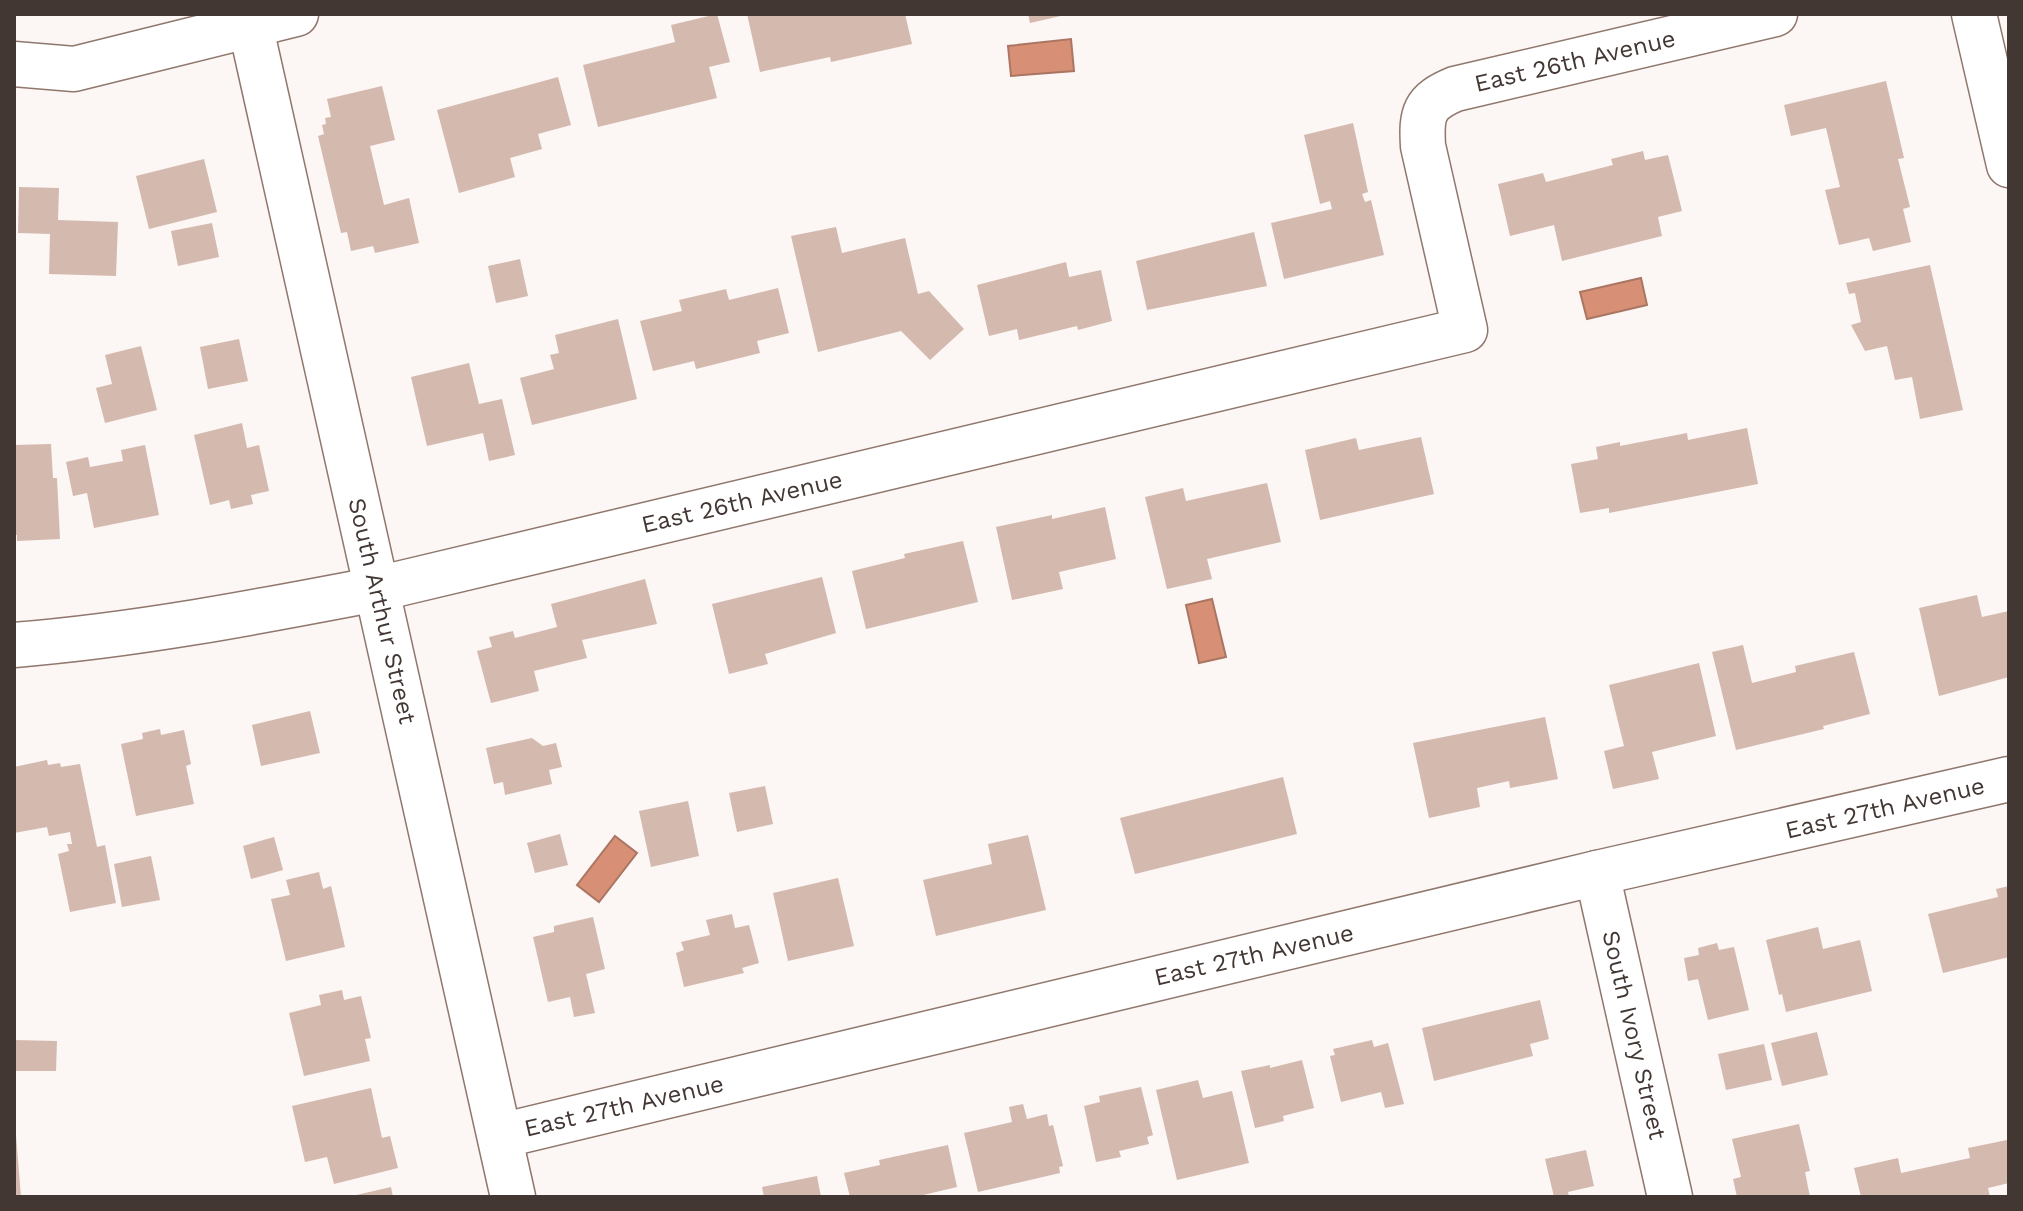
<svg xmlns="http://www.w3.org/2000/svg" width="2023" height="1211" viewBox="0 0 2023 1211" font-family="'Work Sans',sans-serif">
  <style>
    .water { fill: #d79076; stroke: #aa7562; stroke-width: 2 }
    .building { fill: #d4b9af }
    .lines { fill: none; stroke-linecap: round; stroke-linejoin: round }
    .minor-casing { stroke: #90776d; stroke-width: 47 }
    .minor { stroke: #fff; stroke-width: 44 }
    .labels { text-anchor: middle; stroke-width: 7; stroke-linejoin: round; paint-order: stroke }
    .street-label { font-size: 24px; fill: #423733; stroke: #fff }
  </style>
  <rect width="100%" height="100%" fill="#fcf6f4"/>
  <g class="water">
    <polygon points="1071,39 1074,71 1011,76 1008,46"/>
    <polygon points="1641,278 1647,305 1587,319 1580,292"/>
    <polygon points="1212,599 1226,657 1199,663 1186,605"/>
    <polygon points="615,836 637,853 599,902 577,885"/>
  </g>
  <g class="building">
    <polygon points="717,14 730,62 709,67 717,98 598,127 583,65 675,42 671,25"/>
    <polygon points="747,14 905,14 912,44 831,62 830,57 760,72"/>
    <polygon points="1028,14 1065,14 1065,15 1030,23"/>
    <polygon points="558,77 571,125 538,134 542,149 510,158 515,177 459,193 437,110"/>
    <polygon points="1886,81 1904,158 1898,159 1910,207 1903,209 1911,242 1873,251 1869,238 1839,245 1825,190 1840,187 1826,128 1791,136 1784,105"/>
    <polygon points="382,86 395,140 370,146 384,205 409,198 419,243 375,253 373,246 351,251 347,232 341,233 318,136 324,134 322,125 326,124 325,118 331,117 327,99"/>
    <polygon points="1353,123 1368,192 1362,194 1365,202 1371,200 1384,255 1284,279 1271,223 1332,209 1330,201 1320,204 1304,135"/>
    <polygon points="1643,151 1645,160 1668,155 1682,211 1658,217 1662,236 1562,261 1554,225 1510,236 1498,184 1543,173 1546,182 1613,165 1611,159"/>
    <polygon points="204,159 217,212 149,229 136,176"/>
    <polygon points="19,187 59,188 58,220 118,222 116,276 49,274 50,234 18,233"/>
    <polygon points="212,223 219,257 178,266 171,231"/>
    <polygon points="836,227 842,253 905,238 918,294 929,291 964,329 930,360 901,331 818,352 791,236"/>
    <polygon points="1254,232 1267,286 1147,310 1136,261"/>
    <polygon points="520,259 528,296 496,303 488,266"/>
    <polygon points="1066,262 1069,277 1101,270 1112,321 1078,330 1077,326 1019,340 1017,329 989,336 977,285"/>
    <polygon points="1930,265 1963,410 1920,419 1912,377 1895,380 1887,346 1865,351 1851,325 1861,322 1855,293 1849,294 1846,283"/>
    <polygon points="778,288 789,333 757,341 760,353 696,369 694,361 653,371 640,321 682,311 679,300 726,289 729,300"/>
    <polygon points="618,319 637,399 532,425 520,378 554,369 550,355 559,353 555,335"/>
    <polygon points="239,339 248,381 208,389 200,347"/>
    <polygon points="141,346 157,410 105,423 96,388 112,384 105,355"/>
    <polygon points="469,363 479,404 502,399 515,455 489,461 483,433 427,446 411,377"/>
    <polygon points="242,423 247,448 259,445 269,491 251,495 253,504 231,509 229,500 210,505 194,435"/>
    <polygon points="1747,428 1758,484 1609,513 1609,508 1580,513 1571,464 1598,459 1596,447 1620,442 1620,446 1687,433 1688,440"/>
    <polygon points="1421,437 1434,494 1320,520 1305,450 1356,438 1359,450"/>
    <polygon points="51,444 53,478 57,478 60,539 17,541 17,535 14,535 14,445"/>
    <polygon points="145,445 159,515 94,528 87,493 73,496 66,462 88,457 90,467 123,461 121,450"/>
    <polygon points="1267,483 1281,542 1207,559 1212,579 1167,589 1145,497 1183,488 1186,501"/>
    <polygon points="1105,507 1116,559 1059,572 1063,589 1012,600 996,527 1052,515 1052,519"/>
    <polygon points="963,541 978,602 866,629 852,571 905,558 904,554"/>
    <polygon points="822,577 836,633 765,654 768,664 729,674 712,604"/>
    <polygon points="645,579 657,624 582,640 587,658 534,671 539,691 491,703 477,651 492,647 489,637 513,631 515,638 557,627 551,604"/>
    <polygon points="1977,595 1982,617 2009,611 2009,677 1939,696 1919,608"/>
    <polygon points="1743,645 1752,683 1796,672 1795,666 1854,652 1870,714 1823,726 1824,729 1736,750 1712,652"/>
    <polygon points="1699,663 1716,736 1652,752 1659,779 1613,789 1604,751 1624,746 1609,685"/>
    <polygon points="310,711 320,753 261,766 252,725"/>
    <polygon points="1545,717 1558,779 1510,788 1509,781 1477,788 1480,807 1429,818 1413,743"/>
    <polygon points="160,729 161,735 184,730 191,764 186,766 194,804 136,816 121,744 143,739 142,733"/>
    <polygon points="532,738 543,746 556,743 562,767 549,770 552,784 505,795 503,782 494,784 486,748"/>
    <polygon points="47,760 48,765 60,763 61,767 80,764 97,847 105,845 116,903 70,912 58,854 69,851 67,844 72,844 70,832 49,836 47,827 14,833 14,767"/>
    <polygon points="1283,777 1297,834 1135,874 1120,818"/>
    <polygon points="765,786 773,824 737,832 729,793"/>
    <polygon points="688,801 699,856 651,867 639,811"/>
    <polygon points="560,834 568,865 535,873 527,843"/>
    <polygon points="1028,835 1046,910 936,936 923,880 992,864 988,844"/>
    <polygon points="274,837 283,870 251,879 243,846"/>
    <polygon points="151,856 160,900 122,907 114,864"/>
    <polygon points="319,872 323,889 331,886 345,947 286,961 271,899 290,895 286,880"/>
    <polygon points="838,878 854,946 788,961 773,893"/>
    <polygon points="2009,886 2009,957 1943,973 1928,914 1998,897 1996,889"/>
    <polygon points="732,914 735,928 749,925 759,963 742,968 744,973 684,987 676,953 684,950 681,942 710,935 706,920"/>
    <polygon points="593,917 605,969 586,974 595,1013 574,1017 570,997 548,1002 533,937 554,932 554,926"/>
    <polygon points="1818,927 1823,949 1860,940 1872,991 1786,1012 1782,994 1779,995 1766,940"/>
    <polygon points="1717,943 1719,950 1734,947 1749,1010 1708,1020 1698,979 1688,981 1684,958 1699,955 1698,948"/>
    <polygon points="342,990 344,1000 361,996 371,1038 365,1039 370,1061 304,1076 289,1013 321,1005 319,995"/>
    <polygon points="1540,1000 1549,1039 1530,1044 1533,1056 1434,1081 1422,1028"/>
    <polygon points="1817,1032 1828,1075 1782,1086 1771,1043"/>
    <polygon points="14,1040 57,1041 56,1071 14,1071"/>
    <polygon points="1372,1040 1374,1047 1388,1043 1404,1104 1385,1108 1381,1092 1341,1102 1330,1056 1335,1055 1333,1049"/>
    <polygon points="1764,1044 1772,1080 1726,1090 1718,1054"/>
    <polygon points="1302,1060 1314,1108 1283,1116 1284,1121 1255,1128 1241,1071 1270,1065 1270,1068"/>
    <polygon points="1198,1080 1203,1098 1232,1091 1249,1163 1177,1180 1156,1090"/>
    <polygon points="1141,1087 1153,1135 1147,1137 1149,1144 1119,1151 1121,1157 1096,1162 1084,1106 1100,1102 1099,1096"/>
    <polygon points="371,1088 382,1138 390,1136 398,1168 334,1184 327,1157 305,1162 292,1106"/>
    <polygon points="1023,1104 1027,1119 1047,1114 1049,1126 1053,1125 1063,1166 1059,1167 1060,1173 978,1192 964,1133 1012,1122 1009,1107"/>
    <polygon points="1799,1124 1810,1171 1805,1172 1810,1197 1737,1197 1733,1179 1741,1177 1732,1139"/>
    <polygon points="14,1135 16,1135 21,1197 14,1197"/>
    <polygon points="2007,1140 2009,1183 1988,1188 1990,1197 1861,1197 1854,1168 1898,1158 1901,1173 1970,1158 1968,1148"/>
    <polygon points="948,1145 957,1187 915,1197 850,1197 844,1173 880,1165 879,1160"/>
    <polygon points="1586,1150 1594,1186 1568,1192 1569,1197 1554,1197 1545,1159"/>
    <polygon points="817,1176 821,1197 764,1197 762,1187"/>
    <polygon points="391,1187 393,1197 352,1197 352,1196"/>
  </g>
  <g class="lines">
    <defs>
      <g id="minor">
        <polyline points="1974,14 2009,165"/>
        <polyline points="250,24 513,1197"/>
        <polyline points="14,64 74,69 296,14"/>
        <path d="M14,645c123,-10 243,-33 363,-56l1088,-259 -42,-184c-2,-33 1,-44 32,-57l320,-75"/>
        <polyline points="1597,873 1670,1197"/>
        <polyline points="500,1136 1597,873 2009,779"/>
      </g>
    </defs>
    <use href="#minor" class="minor-casing"/>
    <use href="#minor" class="minor"/>
  </g>
  <g class="labels">
    <g class="street-label">
      <text transform="translate(1575 61) rotate(-13)" y="8">East 26th Avenue</text>
      <text transform="translate(742 502) rotate(-13)" y="8">East 26th Avenue</text>
      <text transform="translate(382 611) rotate(77)" y="8">South Arthur Street</text>
      <text transform="translate(1885 808) rotate(-13)" y="8">East 27th Avenue</text>
      <text transform="translate(1254 955) rotate(-13)" y="8">East 27th Avenue</text>
      <text transform="translate(1634 1035) rotate(77)" y="8">South Ivory Street</text>
      <text transform="translate(624 1106) rotate(-13)" y="8">East 27th Avenue</text>
    </g>
  </g>
  <rect width="2023" height="1211" fill="none" stroke="#423733" stroke-width="32"/>
</svg>
